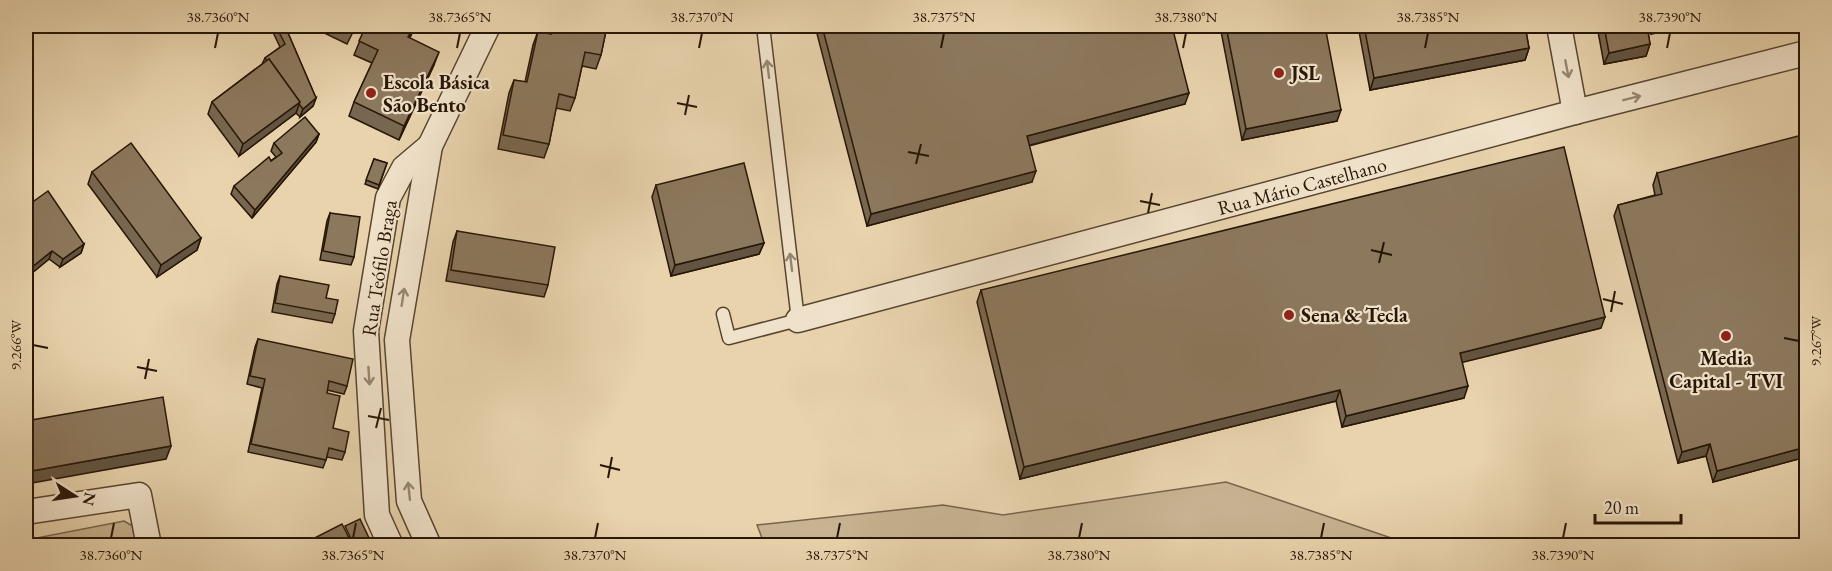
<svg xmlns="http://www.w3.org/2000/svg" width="1832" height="571" viewBox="0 0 1832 571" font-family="'EB Garamond',serif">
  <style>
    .green { fill: #c7b391; stroke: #78644c; stroke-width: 1.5 }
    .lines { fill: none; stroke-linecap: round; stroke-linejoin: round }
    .service-casing { stroke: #584530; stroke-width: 15 }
    .minor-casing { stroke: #584530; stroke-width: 27 }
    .service { stroke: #f0e2ca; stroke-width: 12 }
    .minor { stroke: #f0e2ca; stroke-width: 24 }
    .wall { fill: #786750; stroke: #281606; stroke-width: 1.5 }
    .shaded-wall { fill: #625441; stroke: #281606; stroke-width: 1.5 }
    .building { fill: #8c785d; stroke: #281606; stroke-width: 1.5 }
    .oneway { stroke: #968672 }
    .ticks { fill: none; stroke: #281606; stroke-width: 2 }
    .poi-dot { fill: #8f2418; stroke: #f0e2ca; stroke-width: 2 }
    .labels { text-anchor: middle; stroke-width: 4.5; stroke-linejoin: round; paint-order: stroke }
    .poi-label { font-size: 20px; font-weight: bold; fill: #281606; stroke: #f0e2ca; text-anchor: start }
    .street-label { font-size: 20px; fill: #281606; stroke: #f0e2ca }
    .neatline { fill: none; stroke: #281606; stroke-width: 2 }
    .ticks-label { font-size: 15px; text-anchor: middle; fill: #281606 }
  </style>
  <rect width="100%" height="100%" fill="#e8d3ad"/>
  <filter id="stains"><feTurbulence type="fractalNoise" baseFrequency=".00333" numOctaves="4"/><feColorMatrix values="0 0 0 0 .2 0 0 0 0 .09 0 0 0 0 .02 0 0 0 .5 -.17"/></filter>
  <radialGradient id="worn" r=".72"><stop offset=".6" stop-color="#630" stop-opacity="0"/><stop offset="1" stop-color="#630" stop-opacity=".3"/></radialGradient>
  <g class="green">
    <polygon points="1226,482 1412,545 765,546 757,525 943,505 1003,515"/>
    <polygon points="124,521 136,528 140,546 26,546 26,540"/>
  </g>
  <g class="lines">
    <defs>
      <polyline id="service" points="723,314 729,338 798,320 763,26"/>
      <g id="minor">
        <polyline points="1559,26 1575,112"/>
        <polyline points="798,320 1575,112 1806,53"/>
        <polyline points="26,512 139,495 149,546"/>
        <polyline points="391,546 377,515 366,331 388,198 404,168 430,146"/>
        <polyline points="429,546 409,501 397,340 430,146 488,26"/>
      </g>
    </defs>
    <use href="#service" class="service-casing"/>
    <use href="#minor" class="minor-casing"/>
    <use href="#service" class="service"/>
    <use href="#minor" class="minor"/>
  </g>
  <g class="wall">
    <polygon points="270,26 285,26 316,98 313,106 300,117 296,113 239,156 208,114 212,102 262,64 265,58 280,47"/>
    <polygon points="318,26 415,26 410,38 434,65 399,140 349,116 354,102 372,63 354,55 363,33 355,28 347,44 316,29"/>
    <polygon points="550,26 607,26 601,55 596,69 582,66 575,98 570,111 556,108 549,144 544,158 498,149 509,93 514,80 525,82 533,45 538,31 549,33"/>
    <polygon points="815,26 1172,26 1185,104 1029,146 1032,182 867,226"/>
    <polygon points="1220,26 1325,26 1337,121 1242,140"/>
    <polygon points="1358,26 1525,26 1529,48 1525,60 1370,90"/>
    <polygon points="1597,26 1647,26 1650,44 1646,56 1604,64"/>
    <polygon points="1649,26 1693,26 1651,34"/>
    <polygon points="319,134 316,142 252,218 231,194 234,186 276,157 271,151 274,143"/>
    <polygon points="374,159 387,163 378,189 365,184"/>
    <polygon points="92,172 201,238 197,250 157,277 88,184"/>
    <polygon points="1657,173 1806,457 1713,482 1706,456 1678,463 1614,216 1618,205 1655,195 1653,185"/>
    <polygon points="656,185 764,243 759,254 671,276 652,197"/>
    <polygon points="27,206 84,244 81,253 60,267 49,259 26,278 26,209"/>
    <polygon points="330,213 354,257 351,265 320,260 327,221"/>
    <polygon points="457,231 548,285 544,297 446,281 453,242"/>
    <polygon points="280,276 326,298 335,314 332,323 272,312 277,284"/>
    <polygon points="981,290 1601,328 1462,362 1464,398 1342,427 1336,401 1020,479 977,302"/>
    <polygon points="258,339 347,386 344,394 327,390 327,393 333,428 345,452 342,460 327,457 323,468 248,452 262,388 247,384 255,347"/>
  </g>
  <g class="shaded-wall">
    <polygon points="414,26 415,26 403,51 408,37"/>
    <polygon points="1654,26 1693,26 1651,34"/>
    <polygon points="1650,44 1646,56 1604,64 1609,53"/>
    <polygon points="1529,48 1525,60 1370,90 1374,78"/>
    <polygon points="439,52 434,65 399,140 404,126"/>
    <polygon points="1189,93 1185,104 1023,147 1027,136"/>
    <polygon points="316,98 313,106 300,117 303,109"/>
    <polygon points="300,102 296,113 239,156 243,144"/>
    <polygon points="1341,110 1337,121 1242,140 1246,129"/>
    <polygon points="319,134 316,142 252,218 255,210"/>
    <polygon points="1036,171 1032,182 867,226 871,214"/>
    <polygon points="201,238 197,250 157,277 161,265"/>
    <polygon points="764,243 759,254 671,276 675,265"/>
    <polygon points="84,244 81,253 60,267 63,259"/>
    <polygon points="52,251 49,259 26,278 26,272"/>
    <polygon points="1605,317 1601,328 1456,364 1460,353"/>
    <polygon points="1468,386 1464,398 1342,427 1346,416"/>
    <polygon points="1340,390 1336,401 1020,479 1024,467"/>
    <polygon points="1710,444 1706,456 1678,463 1682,452"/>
    <polygon points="171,446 166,459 26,484 26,472"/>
    <polygon points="1806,447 1806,457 1713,482 1717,471"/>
    <polygon points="369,538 368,542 361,546 354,546"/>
  </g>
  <g class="building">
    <polygon points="276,26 285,26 316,98 303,109 299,104 300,102 269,59 267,61 265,58 285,44"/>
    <polygon points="342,26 355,26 352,30"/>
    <polygon points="366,26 414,26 408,37 439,52 404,126 354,102 378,50 359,41"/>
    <polygon points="552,26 607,26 601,55 585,52 575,98 559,94 549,144 503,135 514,80 527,82 538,31 551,34"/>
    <polygon points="822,26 1172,26 1189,93 1027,136 1036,171 871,214"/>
    <polygon points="1226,26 1325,26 1341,110 1246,129"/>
    <polygon points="1364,26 1525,26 1529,48 1374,78"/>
    <polygon points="1604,26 1647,26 1650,44 1609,53"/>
    <polygon points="269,59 300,102 243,144 212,102"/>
    <polygon points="305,117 319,134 255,210 234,186 269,157 271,161 282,153 274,143"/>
    <polygon points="1806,134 1806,447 1717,471 1710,444 1682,452 1618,205 1662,194 1657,173"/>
    <polygon points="131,143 201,238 161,265 92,172"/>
    <polygon points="1564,147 1605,317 1460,353 1468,386 1346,416 1340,390 1024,467 981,290"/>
    <polygon points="374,159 387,163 379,185 366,180"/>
    <polygon points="744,163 764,243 675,265 656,185"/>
    <polygon points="48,191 84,244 63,259 52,251 26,272 26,221 31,217 27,206"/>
    <polygon points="330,213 360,217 354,257 323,251"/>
    <polygon points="457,231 555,247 548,285 451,270"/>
    <polygon points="280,276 329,285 326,298 338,300 335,314 275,303"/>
    <polygon points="258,339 353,359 347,386 329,381 327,393 340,396 333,428 349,432 345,452 329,448 326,460 251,444 265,379 250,376"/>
    <polygon points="163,397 171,446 26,472 26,421"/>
    <polygon points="360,519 369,538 354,545 345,526"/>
    <polygon points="342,524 353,546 299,546"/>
  </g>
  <defs><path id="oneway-shaft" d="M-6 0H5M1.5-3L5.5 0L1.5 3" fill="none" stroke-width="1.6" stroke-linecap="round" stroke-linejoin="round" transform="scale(1.5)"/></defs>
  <g class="oneway">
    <use href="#oneway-shaft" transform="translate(768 69) rotate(-97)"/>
    <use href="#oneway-shaft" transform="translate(1567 69) rotate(79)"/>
    <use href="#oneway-shaft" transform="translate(1632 98) rotate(-14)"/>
    <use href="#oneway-shaft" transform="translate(791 262) rotate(-97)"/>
    <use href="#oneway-shaft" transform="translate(403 297) rotate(-81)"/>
    <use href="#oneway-shaft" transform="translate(369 376) rotate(86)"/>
    <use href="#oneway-shaft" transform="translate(409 491) rotate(-96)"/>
  </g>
  <path class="ticks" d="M215,48l3,-15M457,48l3,-15M699,48l3,-15M941,48l3,-15M1183,48l3,-15M1425,48l3,-15M1667,48l3,-15M677,103l20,4M685,115l4,-20M908,152l21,4M916,164l5,-20M1140,201l20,4M1148,213l4,-20M1371,250l21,5M1379,263l5,-21M1603,299l20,5M1611,312l4,-21M1784,338l15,3M33,345l15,3M137,367l20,4M145,379l4,-20M368,416l21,4M376,428l5,-20M600,465l20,5M608,478l4,-21M111,538l3,-15M353,538l3,-15M595,538l3,-15M837,538l3,-15M1079,538l3,-15M1321,538l3,-15M1563,538l3,-15"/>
  <g class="poi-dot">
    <circle cx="1279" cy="73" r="6"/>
    <circle cx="371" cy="93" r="6"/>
    <circle cx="1289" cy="315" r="6"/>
    <circle cx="1726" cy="336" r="6"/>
  </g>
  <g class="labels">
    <g class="poi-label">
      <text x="1291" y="80">JSL</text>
      <text x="383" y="89">Escola Básica<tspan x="383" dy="23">São Bento</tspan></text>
      <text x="1301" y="322">Sena &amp; Tecla</text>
      <text x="1726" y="365" text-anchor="middle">Media<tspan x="1726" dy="23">Capital - TVI</tspan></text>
    </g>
    <g class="street-label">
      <text transform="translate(1302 186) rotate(-15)" y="7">Rua Mário Castelhano</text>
      <text transform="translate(379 268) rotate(-81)" y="7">Rua Teófilo Braga</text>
    </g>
  </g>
  <rect width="1832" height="571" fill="none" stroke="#e8d3ad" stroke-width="66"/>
  <g transform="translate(75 496) rotate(102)" stroke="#f0e2ca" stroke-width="4.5" paint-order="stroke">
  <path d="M0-4.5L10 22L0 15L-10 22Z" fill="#281606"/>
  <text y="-9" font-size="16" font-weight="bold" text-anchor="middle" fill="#281606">N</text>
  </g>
  <path d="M1595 514v9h86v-9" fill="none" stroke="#281606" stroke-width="3"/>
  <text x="1604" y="514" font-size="18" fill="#281606" stroke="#f0e2ca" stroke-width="4.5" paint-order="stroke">20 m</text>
  <rect x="33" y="33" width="1766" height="505" class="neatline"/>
  <g class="ticks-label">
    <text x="218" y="22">38.7360°N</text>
    <text x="460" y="22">38.7365°N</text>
    <text x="702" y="22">38.7370°N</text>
    <text x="944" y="22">38.7375°N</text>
    <text x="1186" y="22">38.7380°N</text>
    <text x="1428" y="22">38.7385°N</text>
    <text x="1670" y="22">38.7390°N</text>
    <text transform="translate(1816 341) rotate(-90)" y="5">9.267°W</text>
    <text transform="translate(16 345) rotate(-90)" y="5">9.266°W</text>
    <text x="111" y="560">38.7360°N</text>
    <text x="353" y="560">38.7365°N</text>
    <text x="595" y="560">38.7370°N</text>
    <text x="837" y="560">38.7375°N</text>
    <text x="1079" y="560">38.7380°N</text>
    <text x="1321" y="560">38.7385°N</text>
    <text x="1563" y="560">38.7390°N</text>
  </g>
  <rect width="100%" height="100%" filter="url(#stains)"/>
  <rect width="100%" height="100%" fill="url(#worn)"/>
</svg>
